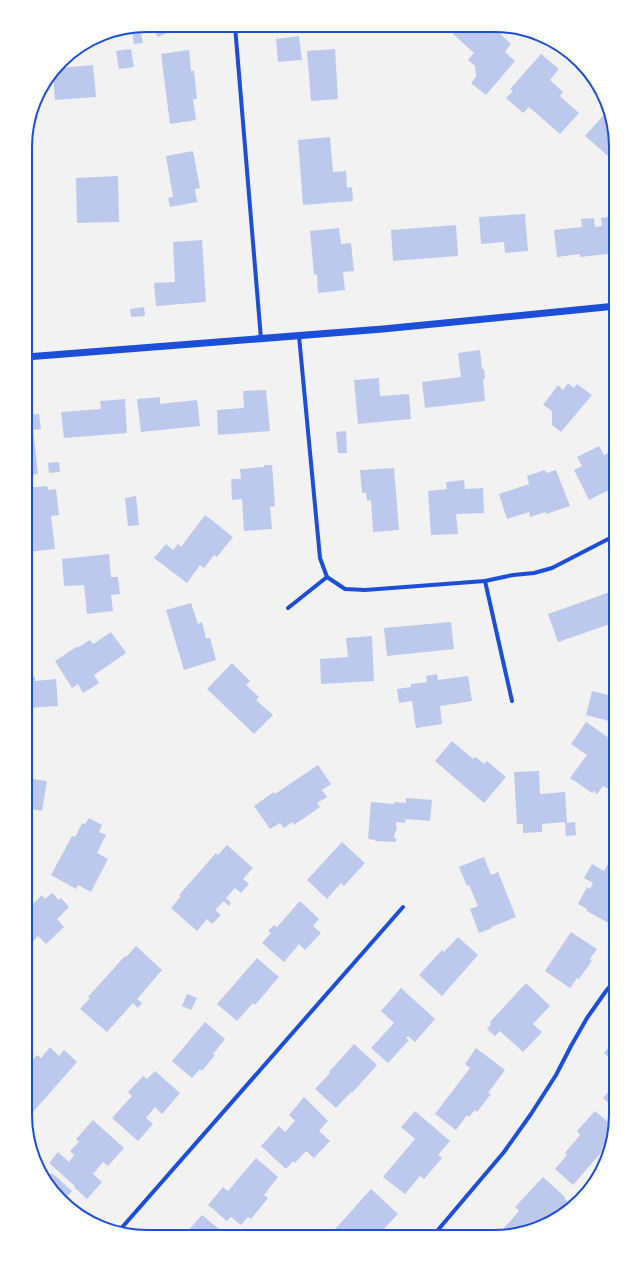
<svg xmlns="http://www.w3.org/2000/svg" width="641" height="1262" viewBox="0 0 641 1262" font-family="'Fira Sans Condensed',sans-serif">
  <style>
    .building { fill: #bdc9ec }
    .lines { fill: none; stroke-linecap: round; stroke-linejoin: round }
    .minor { stroke: #1d4ed8; stroke-width: 4 }
    .tertiary { stroke: #1d4ed8; stroke-width: 7 }
    .rim { fill: none; stroke: #1d4ed8; stroke-width: 2 }
  </style>
  <rect width="100%" height="100%" fill="#f2f2f2"/>
  <g class="building">
    <polygon points="147,25 183,25 158,37 154,29 148,32 145,26"/>
    <polygon points="459,27 493,27 511,44 505,52 515,61 486,95 471,83 476,77 475,66 468,60 474,53 453,34"/>
    <polygon points="140,29 143,43 134,44 132,30"/>
    <polygon points="299,36 302,60 278,62 276,39"/>
    <polygon points="131,49 134,67 119,69 116,51"/>
    <polygon points="335,49 338,99 311,101 307,51"/>
    <polygon points="189,50 191,71 194,71 197,99 193,99 196,120 170,124 161,54"/>
    <polygon points="541,54 559,69 550,80 563,92 560,96 579,113 560,134 529,107 523,113 506,98 513,91 510,89"/>
    <polygon points="93,65 96,97 55,100 53,73 57,68"/>
    <polygon points="609,109 616,147 616,163 585,136"/>
    <polygon points="330,137 333,172 346,171 347,188 352,187 353,201 303,205 298,140"/>
    <polygon points="193,151 200,188 195,189 197,202 170,207 168,198 173,197 166,156"/>
    <polygon points="118,176 119,222 77,223 76,178"/>
    <polygon points="525,214 528,251 505,253 504,242 481,244 479,217"/>
    <polygon points="616,216 616,253 580,257 580,254 557,257 554,230 582,227 581,219 594,218 595,227 602,226 601,218"/>
    <polygon points="456,225 458,256 393,261 391,230"/>
    <polygon points="339,228 341,244 351,243 354,271 343,272 345,290 318,293 317,274 314,275 310,231"/>
    <polygon points="202,240 206,302 156,306 154,283 175,282 173,242"/>
    <polygon points="144,307 145,316 131,317 130,309"/>
    <polygon points="480,350 482,369 484,369 485,379 483,379 485,401 425,408 422,382 461,377 458,353"/>
    <polygon points="379,378 380,396 409,394 411,419 358,424 354,380"/>
    <polygon points="568,383 574,388 577,384 592,395 561,432 552,425 552,411 543,405 558,385 563,390"/>
    <polygon points="266,390 270,431 218,435 217,410 244,408 243,391"/>
    <polygon points="160,397 160,404 197,400 200,426 141,432 137,399"/>
    <polygon points="125,399 127,433 64,438 61,412 101,409 100,401"/>
    <polygon points="26,406 28,406 29,415 39,414 41,429 33,430 38,474 26,475"/>
    <polygon points="346,431 347,453 338,453 336,432"/>
    <polygon points="599,446 604,455 616,449 616,482 609,486 611,489 589,500 574,470 582,466 577,457"/>
    <polygon points="59,462 60,472 49,473 48,463"/>
    <polygon points="264,465 272,465 275,506 270,507 272,529 244,531 242,499 232,500 231,479 241,479 240,469 264,467"/>
    <polygon points="394,468 399,530 373,532 371,500 367,501 366,493 362,493 360,470"/>
    <polygon points="545,470 546,473 556,470 570,506 546,514 545,512 530,517 529,512 507,519 499,494 529,484 527,476"/>
    <polygon points="464,480 465,489 483,488 484,513 456,514 458,534 431,535 428,491 447,489 446,482"/>
    <polygon points="47,486 48,490 56,489 59,515 51,516 55,549 28,552 26,531 26,488"/>
    <polygon points="136,496 139,525 128,526 125,498"/>
    <polygon points="205,515 233,537 217,557 214,555 204,568 200,565 187,583 154,558 166,544 173,550 178,544 181,547"/>
    <polygon points="109,554 111,577 118,577 120,594 111,595 113,611 87,614 84,585 64,586 62,559"/>
    <polygon points="613,591 616,598 616,622 558,642 548,614"/>
    <polygon points="191,603 198,624 202,622 206,638 210,638 216,660 184,670 166,610"/>
    <polygon points="451,622 454,649 387,656 384,628"/>
    <polygon points="111,632 126,653 94,675 99,683 83,693 78,684 72,688 55,661 76,647 77,648 90,640 93,644"/>
    <polygon points="372,636 374,681 321,684 320,659 348,657 346,638"/>
    <polygon points="232,663 250,681 246,685 259,697 256,700 273,715 254,734 207,689"/>
    <polygon points="437,674 438,680 468,676 472,701 440,706 442,724 416,728 412,701 399,703 397,689 411,687 411,684 427,682 426,676"/>
    <polygon points="25,677 35,677 35,681 56,679 58,706 25,708"/>
    <polygon points="592,691 616,697 616,723 586,715"/>
    <polygon points="586,722 616,743 616,759 613,763 616,764 616,778 609,789 603,786 597,794 594,791 592,793 570,778 587,755 571,744"/>
    <polygon points="452,741 473,759 476,757 484,764 487,761 506,777 484,803 435,761"/>
    <polygon points="318,765 331,784 322,790 327,797 317,803 320,807 294,825 292,822 284,828 280,823 270,829 254,806 274,792 275,794"/>
    <polygon points="539,771 540,794 565,792 567,823 575,822 576,835 566,836 565,822 542,824 542,832 523,833 523,824 517,824 514,772"/>
    <polygon points="25,778 47,781 42,811 25,808"/>
    <polygon points="406,798 432,800 430,821 406,819 405,823 396,822 396,827 397,827 396,832 395,832 394,838 396,838 396,842 375,841 375,840 368,839 371,802 394,804 394,802 406,803"/>
    <polygon points="89,818 102,825 99,832 106,835 97,853 108,859 91,892 78,885 76,889 51,875 72,836 75,837 82,823 85,824"/>
    <polygon points="342,842 365,863 344,886 341,883 327,899 307,880"/>
    <polygon points="227,845 253,868 243,879 249,884 241,893 235,888 226,898 231,903 229,906 224,901 215,910 221,915 212,924 207,919 197,931 171,908 181,896 179,895 216,853 218,855"/>
    <polygon points="484,857 491,875 498,872 516,917 491,927 492,928 479,933 470,909 478,906 469,885 467,886 459,867"/>
    <polygon points="592,864 604,871 608,864 612,867 614,865 616,866 616,915 610,924 587,911 587,909 578,904 587,887 590,889 593,883 584,878"/>
    <polygon points="52,893 59,900 61,898 69,907 57,919 64,927 46,944 38,936 25,949 25,904 28,901 32,905 42,895 45,899"/>
    <polygon points="300,901 319,919 313,926 321,933 305,950 299,944 284,962 262,943 271,933 268,931 274,925 277,927"/>
    <polygon points="571,932 597,949 590,959 592,961 579,979 577,978 570,988 545,971"/>
    <polygon points="458,937 478,955 442,996 419,975 442,950 444,952"/>
    <polygon points="136,946 162,970 137,999 142,1003 138,1008 133,1003 107,1032 80,1009 90,998 88,997 125,956 126,957"/>
    <polygon points="257,958 279,977 255,1005 253,1003 237,1021 217,1004"/>
    <polygon points="526,983 550,1006 533,1024 542,1032 523,1052 500,1031 495,1036 487,1029 491,1024 490,1022"/>
    <polygon points="401,988 435,1019 415,1042 408,1036 406,1038 409,1040 388,1063 371,1048 394,1023 381,1011"/>
    <polygon points="187,994 197,998 191,1010 182,1006"/>
    <polygon points="205,1022 225,1039 213,1054 215,1055 202,1071 200,1069 192,1078 172,1061"/>
    <polygon points="616,1039 616,1064 604,1053"/>
    <polygon points="354,1044 377,1065 352,1093 351,1092 336,1108 315,1089 330,1073 329,1072"/>
    <polygon points="50,1047 59,1056 64,1050 77,1062 26,1120 25,1069 37,1055 41,1058"/>
    <polygon points="476,1048 505,1070 488,1093 491,1094 477,1112 475,1110 469,1117 467,1115 456,1130 435,1114 470,1068 465,1064"/>
    <polygon points="616,1066 616,1074 612,1070"/>
    <polygon points="155,1071 180,1093 162,1114 155,1107 146,1118 153,1124 138,1141 112,1118 132,1096 128,1092 143,1076 147,1079"/>
    <polygon points="616,1083 616,1109 603,1098"/>
    <polygon points="304,1097 328,1121 319,1131 330,1141 314,1158 306,1151 295,1163 293,1161 286,1169 261,1146 279,1126 285,1132 295,1121 289,1115"/>
    <polygon points="415,1111 450,1141 438,1155 442,1158 424,1179 420,1176 405,1194 383,1177 415,1139 401,1127"/>
    <polygon points="595,1111 615,1128 612,1140 573,1185 555,1169 567,1155 565,1153 580,1135 577,1131"/>
    <polygon points="93,1120 124,1148 108,1166 103,1162 93,1174 102,1182 87,1199 74,1187 75,1186 49,1163 58,1152 69,1162 74,1155 70,1151 79,1142 76,1139"/>
    <polygon points="256,1158 278,1177 264,1195 268,1198 251,1219 248,1217 241,1225 231,1217 227,1221 208,1205 223,1187 228,1191"/>
    <polygon points="52,1173 72,1191 63,1201 48,1178"/>
    <polygon points="543,1177 565,1197 564,1198 568,1202 564,1205 569,1209 562,1216 548,1223 545,1221 540,1227 533,1231 511,1234 504,1228 519,1211 515,1207"/>
    <polygon points="371,1189 398,1214 381,1232 378,1229 371,1237 328,1237"/>
    <polygon points="202,1215 226,1235 225,1236 183,1236"/>
  </g>
  <g class="lines">
    <g class="minor">
      <polyline points="235,26 261,339"/>
      <polyline points="299,336 320,558 327,577 345,589 365,590 485,581 513,575 534,573 552,568 616,535"/>
      <polyline points="485,581 512,701"/>
      <polyline points="288,608 327,577"/>
      <polyline points="118,1232 403,907"/>
      <polyline points="432,1237 504,1152 531,1114 556,1075 571,1046 587,1018 606,991 616,979"/>
    </g>
    <polyline class="tertiary" points="26,357 383,329 616,306"/>
  </g>
  <path d="M0 0H641V1262H0ZM147 32H494A115 115 0 0 1 609 147V1115A115 115 0 0 1 494 1230H147A115 115 0 0 1 32 1115V147A115 115 0 0 1 147 32Z" fill="#fff" fill-rule="evenodd"/>
  <path class="rim" d="M147 32H494A115 115 0 0 1 609 147V1115A115 115 0 0 1 494 1230H147A115 115 0 0 1 32 1115V147A115 115 0 0 1 147 32Z"/>
</svg>
